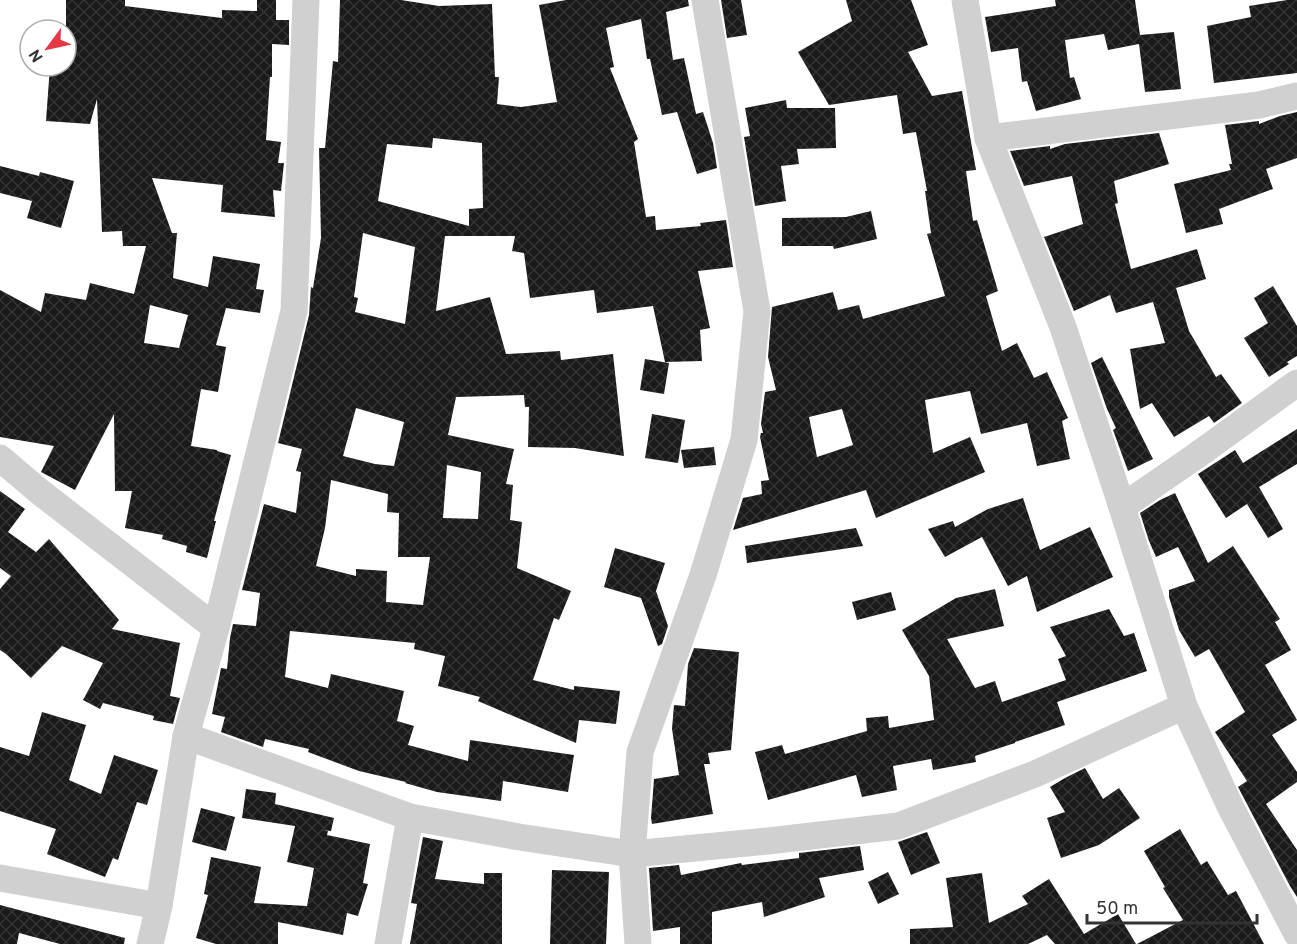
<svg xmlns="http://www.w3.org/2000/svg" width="1297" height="944" viewBox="0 0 1297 944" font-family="Overpass,sans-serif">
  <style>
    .building { fill: url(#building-cross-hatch); fill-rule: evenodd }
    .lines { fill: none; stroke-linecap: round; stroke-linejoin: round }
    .minor { stroke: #d0d0d0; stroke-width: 27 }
  </style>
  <defs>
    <pattern id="building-cross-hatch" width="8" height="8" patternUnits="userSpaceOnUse" patternTransform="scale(1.5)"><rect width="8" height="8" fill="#1a1a1a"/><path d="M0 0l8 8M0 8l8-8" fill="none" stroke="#333"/></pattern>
  </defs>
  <rect width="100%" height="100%" fill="#fff"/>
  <g class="building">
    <path d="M66,0h59v6l97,12v-8l35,1v-11h19v20h13v25l-17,-1v33h-2l-4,63 15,2 -3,21h6l-3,28 -8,-1 2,27 -54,-5 2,-27 -71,-7 20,55h5l-4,45 35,9 5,-31 47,8 -4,25 8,1 -4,23 -34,-5 -10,37 10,2 -8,45 -17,-3 -10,57 26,4v1l14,4 -17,66h2l-9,37 -21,-6 1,-6 -25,-7 1,-4 -38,-7 7,-37h-17l-1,-77 -39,76 -34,-18 13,-26 -54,-9v-147l41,22 4,-19 41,7 4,-17 44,11 12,-48h-23l-1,-15 -20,1 -5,-133 -7,25 -44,-3 4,-55h16zM150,305l38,10 -9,33 -35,-5z"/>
    <path d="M340,0h61l38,6 53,-2 3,73h4l-2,27 24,3 36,-5 -18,-97 27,-5h122l1,6 -23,6 7,48 11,-2 12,56 7,-2 10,31 4,25 -20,6 -20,-62 -15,3 -12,-56h-3l-6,-40 -35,9 8,39 -4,1 28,71 -4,3 12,75 9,-1 1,14 45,-4 -1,-3 26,-3 7,47 -35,4 12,57 -10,2 2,31 -37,1 -12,-56 -56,7 -3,-23 -64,8 -6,-45 -12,-2 3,-15h-70l-9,75 54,-14 16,57 54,-3 1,9 52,-6 11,102 -49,-8 -47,-1 1,-40h-4l-1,-12 -68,2 -8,38 66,14 -8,35 7,1 -3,35 12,2 -5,46 54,23 -12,29 -5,-2 -21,62 41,10v-4l46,5 -4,33 -37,-4 -3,23 -98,-42 2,-4 -42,-11 7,-30 -31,-7 1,-6 -125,-12 -5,46 43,11 3,-14 73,17 -7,30 17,5 -6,19 60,16 2,-21 104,15 -6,37 -65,-11 -2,20 -64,-9 -32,-9 1,-1 -47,-11 -51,-19 1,-3 -44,-10 -2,8 -42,-15 4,-15 -13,-3 9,-46 6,1 3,-31 3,-14 23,2 4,-33 -18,-3 22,-86 32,9 5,-41 -5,-1 6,-22 -24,-6 31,-128 2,-28 2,1 8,-50 -2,-90h6l8,-87 5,1zM433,138l49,5 1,65 -14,1v17l-91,-25 9,-57 45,4zM363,233l52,14 -10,77 -50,-12 3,-14 -4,-1zM356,408l48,14 -10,44 -19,-2 -32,-8zM447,465l34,7 -3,47 -35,-1zM331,480l57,14 -1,18 12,1 -1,44h32l-7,48 -37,-3 1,-31 -31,-2v7l-40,-10 9,-38z"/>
    <polygon points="721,0 741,0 747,35 727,38"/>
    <path d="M846,0h65l17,45 -20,7 24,44 30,-5 14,79 -10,1 7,50 4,-1 21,71 -12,5 16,55 15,-8 17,35 13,-6 21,46 -6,3 8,38 -33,7 -10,-43 -46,11 -11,-43 -45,9 8,53 37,-16 15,35 -109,46 -10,-28 -133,40 10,-32 19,-4 -1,-13 8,-1 -9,-43 1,-4h2l-2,-9 4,-32 11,-2 -8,-33 4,-50 61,-15 5,18 21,-5 4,14 82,-23 -18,-62 4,-1 -6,-42h2l-11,-59 -13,2 -6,-39 -68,10 -31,-53 54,-31zM842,409l11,36 -36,12 -8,-40z"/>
    <polygon points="1055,0 1135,0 1140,35 1174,32 1181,89 1145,92 1139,44 1108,50 1104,34 1065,40 1070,78 1074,77 1081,99 1036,111 1027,81 1022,82 1018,48 991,52 985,17 1056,6"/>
    <polygon points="1287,0 1297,0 1297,73 1214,83 1207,26 1251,17 1249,6"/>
    <polygon points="786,100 787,108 835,108 836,148 797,149 799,164 781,166 786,201 755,206 744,137 750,136 745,108"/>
    <polygon points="1297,112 1297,158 1266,169 1273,189 1219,209 1223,224 1186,233 1174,184 1231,170 1229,164 1232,164 1225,125 1259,121 1259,124 1280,116"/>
    <polygon points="1159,133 1169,164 1114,181 1118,203 1115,204 1131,269 1197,249 1206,279 1176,288 1189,331 1216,377 1221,374 1242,403 1214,423 1209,416 1174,437 1152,403 1140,409 1130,349 1165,343 1153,302 1116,313 1110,295 1074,311 1044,237 1083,224 1072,176 1024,186 1010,151 1050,146 1050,149 1065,144"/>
    <polygon points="0,166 39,176 40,172 74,181 61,228 27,218 32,201 0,193"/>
    <polygon points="871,211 877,239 834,249 833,246 782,246 782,218 846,217"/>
    <polygon points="1273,286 1297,326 1297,356 1287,362 1289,364 1269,377 1244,338 1268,323 1254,298"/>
    <polygon points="1102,357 1153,459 1128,471 1113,430 1116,428 1107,409 1091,363"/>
    <polygon points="645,359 669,363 664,394 640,390"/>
    <polygon points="652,414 685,420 678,463 645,458"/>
    <polygon points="1297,429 1297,464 1259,487 1283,529 1268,538 1247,504 1226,518 1198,474 1235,450 1243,463"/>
    <polygon points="714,447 716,465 684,468 681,450"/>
    <polygon points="0,491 25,509 8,532 36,552 49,539 119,620 112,629 180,643 170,696 180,698 173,724 153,720 154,716 103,703 100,709 83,700 103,663 62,646 31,678 6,654 0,650 0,589 11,576 0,568"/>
    <polygon points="1175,493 1208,563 1233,546 1280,619 1275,622 1291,650 1265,665 1297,720 1272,735 1297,772 1297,782 1266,804 1297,850 1297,897 1290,886 1238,787 1247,781 1215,732 1245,712 1209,649 1195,657 1179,630 1169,597 1169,590 1195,581 1178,547 1156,557 1149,541 1140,513 1160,500"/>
    <polygon points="1023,498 1040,550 1090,527 1113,577 1037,612 1027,576 1008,586 982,537 945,557 928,529 953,521 955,527 988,509"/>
    <polygon points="856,528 863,546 747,563 745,546"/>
    <polygon points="615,548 665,563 656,591 668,626 662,644 658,646 641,598 604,587"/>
    <polygon points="995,589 1004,626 947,639 975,688 995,681 1002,702 1066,680 1058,659 1066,656 1050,627 1109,609 1124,636 1134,633 1147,671 1057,702 1065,725 1015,742 1015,743 975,756 976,762 933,770 931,759 893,766 897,790 862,797 856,775 768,800 755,752 782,745 785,754 867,731 866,718 888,716 889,728 934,720 929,676 902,630 956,598"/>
    <polygon points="891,592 896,610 857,620 852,602"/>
    <polygon points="694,648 739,652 731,750 708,753 710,764 704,764 713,814 652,824 651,818 654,779 679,775 672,729 674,705 685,706 688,664"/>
    <polygon points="42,712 86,725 69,780 101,794 114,755 158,770 147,805 137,802 118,860 113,858 105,877 47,854 56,829 0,811 0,747 29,756"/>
    <polygon points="1085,768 1103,799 1119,788 1140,818 1099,845 1061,858 1047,818 1065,812 1050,787 1065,778"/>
    <polygon points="246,789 276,793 275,804 334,818 331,831 321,830 328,831 327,835 370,844 363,883 368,884 358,916 347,913 343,935 278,922 278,944 216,944 196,938 208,895 204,894 211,857 261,867 254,903 307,906 314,868 287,862 295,826 242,818"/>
    <polygon points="201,808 235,817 226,851 192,842"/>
    <polygon points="1180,829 1201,865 1207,861 1228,895 1236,891 1264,944 1137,944 1183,920 1163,888 1165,887 1144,851"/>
    <polygon points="927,832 940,863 911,875 898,842"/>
    <polygon points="423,837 443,841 435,879 484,884 484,873 502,873 502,944 410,944 417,904 411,903"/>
    <polygon points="860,846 864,870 819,878 825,897 764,917 762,902 712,912 712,944 680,944 680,927 653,931 649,868 679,865 681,875 741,863 742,865 799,858 799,853"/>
    <polygon points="552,870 609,872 606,944 550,944"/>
    <polygon points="888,872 899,894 878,904 868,882"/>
    <polygon points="982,873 989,923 1028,904 1022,896 1049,879 1084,934 1118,914 1136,944 1055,944 1047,935 1028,944 910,944 910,929 953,927 946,878"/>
    <polygon points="0,905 125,938 124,944 60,944 19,933 17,944 0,944"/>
  </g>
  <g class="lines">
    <g class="minor">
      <polyline points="965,0 988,138 1063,327 1122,507 1184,706 1230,806 1297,934"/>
      <polyline points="988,138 1259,105 1297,96"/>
      <polyline points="0,458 40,492 216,628"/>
      <polyline points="1122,507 1196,456 1297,383"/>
      <polyline points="186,736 410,817 519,837 632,854 768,841 898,826 1035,774 1184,706"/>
      <polyline points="0,878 159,906"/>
      <polyline points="150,944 159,906 186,736 216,628 294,311 306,0"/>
      <polyline points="388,944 410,817"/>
      <polyline points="638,944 632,854 640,752 703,575 744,440 757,311 705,0"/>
    </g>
  </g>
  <g transform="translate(48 48) rotate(237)"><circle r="28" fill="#ffffff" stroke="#adadad" stroke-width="1.5"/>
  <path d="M0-4.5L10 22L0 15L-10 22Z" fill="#e63946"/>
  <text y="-9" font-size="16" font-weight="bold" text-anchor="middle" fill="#333333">N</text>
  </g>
  <path d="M1087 914v9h170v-9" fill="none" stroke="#333333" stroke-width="3"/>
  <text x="1096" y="914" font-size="18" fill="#333333" stroke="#ffffff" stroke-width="4.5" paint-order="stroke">50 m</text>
</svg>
